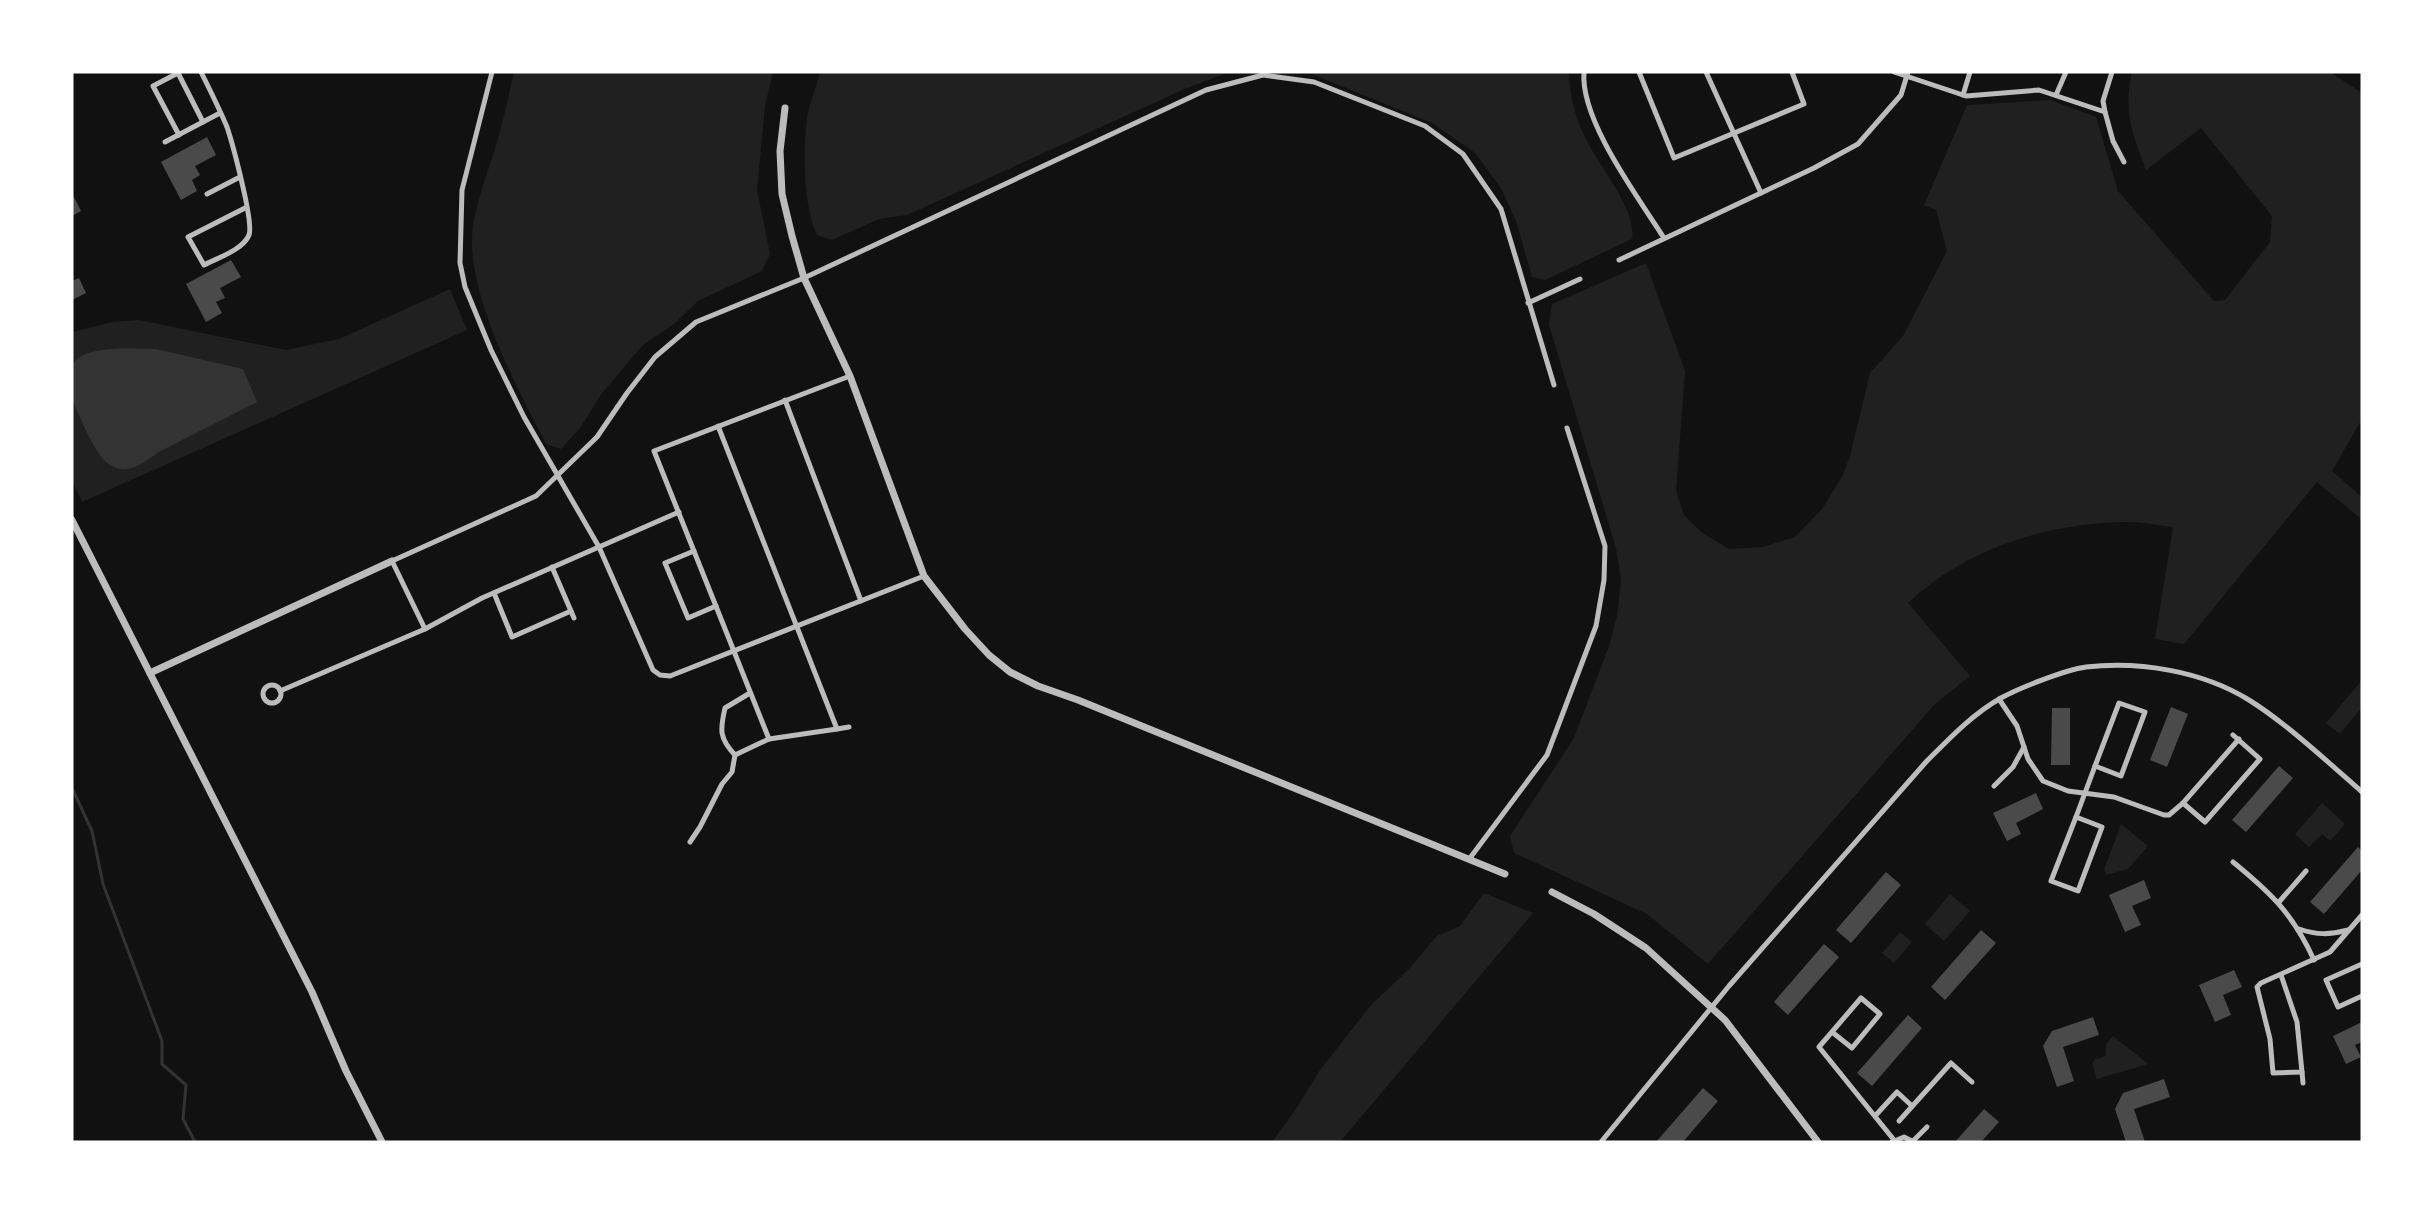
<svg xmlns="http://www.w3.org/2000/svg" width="2434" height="1214" viewBox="0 0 2434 1214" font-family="'Roboto Condensed',sans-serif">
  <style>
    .green { fill: #202020 }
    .water { fill: #333 }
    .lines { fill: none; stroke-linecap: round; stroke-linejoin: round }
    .stream { stroke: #333; stroke-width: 3 }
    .building { fill: #4a4a4a }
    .minor { stroke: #bcbcbc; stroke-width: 5 }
    .tertiary { stroke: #bcbcbc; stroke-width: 7 }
  </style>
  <rect width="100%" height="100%" fill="#111"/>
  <g class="green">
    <path d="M514,72h259l-8,34 -8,84 13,64 -8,17 -64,30 -24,23 -31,21 -41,48 -22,35 -19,21 -15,-5c-29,-57 -82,-153 -73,-218 4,-26 13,-49 21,-74 8,-26 14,-53 20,-80z"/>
    <path d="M820,72h410l-43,16 -280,127 -28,4 -47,21 -15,-5c-14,-29 -14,-86 -10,-117 3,-15 9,-31 13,-46z"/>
    <path d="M1301,72h268c1,24 6,46 17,67 12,26 51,70 46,100l-87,41 -13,-3 -16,-56 -15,-33 -26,-35 -43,-30 -125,-51z"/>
    <path d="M2132,72h198l32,21v326l-30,52 30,26v23l-45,-38 -133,162 -29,-5 18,-112c-15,-2 -31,-5 -46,-5 -79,1 -161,26 -219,81l62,73 -36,29 -226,259 -61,-50 -133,-61 -4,-17 64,-98 35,-92 8,-30 4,-36 -5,-32 -67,-223 3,-21 94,-41 39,108 -9,120 8,24 17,17 28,17 34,-2 32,-10 27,-28 20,-32 8,-21 20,-83 33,-37 44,-85 -11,-41 -12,-5 43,-100 83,-5 46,17 22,74 96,110 11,-1 45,-58 2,-26 -71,-88 -55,42c-14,-38 -23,-57 -14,-98z"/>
    <polygon points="450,289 467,330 82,502 72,481 73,332 112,322 139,320 286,350 339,339"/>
    <polygon points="2362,680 2362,707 2340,734 2326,723"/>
    <polygon points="2322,803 2345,824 2330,841 2322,834 2309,847 2295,834"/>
    <polygon points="2121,824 2148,846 2128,869 2106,875 2104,870"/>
    <polygon points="1484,893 1533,913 1340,1142 1272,1142 1296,1109 1320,1070 1372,1004 1406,972 1437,936 1460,926"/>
    <polygon points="1950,894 1970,911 1944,941 1925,924"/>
    <polygon points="1900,932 1912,942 1894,963 1882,953"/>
    <polygon points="2113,1036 2148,1064 2097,1079 2092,1063 2095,1059 2101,1058 2106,1055 2106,1045"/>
  </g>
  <path class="water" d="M156,349l87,20 14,33c-32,17 -66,33 -98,50 -10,6 -20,16 -32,17 -8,1 -15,-2 -21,-7 -12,-11 -27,-46 -33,-61 -3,-8 -4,-33 2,-40 15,-16 60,-12 81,-12z"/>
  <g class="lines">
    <polyline class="stream" points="72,788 92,831 103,884 162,1041 162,1064 186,1085 183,1119 195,1142"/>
  </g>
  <g class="building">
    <polygon points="207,137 216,155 195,166 200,175 192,180 197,191 181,200 161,162"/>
    <polygon points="72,193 81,211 72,216"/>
    <polygon points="231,260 241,277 220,288 225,298 216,302 222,313 206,322 186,284"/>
    <polygon points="79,278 86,293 72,300 72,281"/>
    <polygon points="2171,707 2188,714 2167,767 2150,760"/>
    <polygon points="2052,708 2070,708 2070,765 2051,765"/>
    <polygon points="2279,766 2293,778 2246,832 2232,820"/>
    <polygon points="2036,793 2043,809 2016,823 2021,834 2007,841 1993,813"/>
    <polygon points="2358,847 2362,851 2362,870 2324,914 2310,902"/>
    <polygon points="1886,872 1901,885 1851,943 1836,930"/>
    <polygon points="2144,880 2151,898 2132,906 2141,925 2125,932 2109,895"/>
    <polygon points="1981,930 1996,943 1945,1000 1931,987"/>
    <polygon points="1824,944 1839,957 1788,1015 1774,1002"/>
    <polygon points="2234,970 2242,987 2223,995 2231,1015 2215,1022 2199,985"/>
    <polygon points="1908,1015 1922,1028 1872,1086 1857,1073"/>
    <polygon points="2093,1017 2099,1035 2063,1047 2074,1081 2057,1087 2043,1046 2052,1031"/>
    <polygon points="2362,1022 2362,1042 2355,1045 2361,1057 2346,1064 2333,1036"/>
    <polygon points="2164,1079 2170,1097 2134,1109 2145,1142 2126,1142 2115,1109 2123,1093"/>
    <polygon points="1703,1088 1718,1101 1683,1142 1656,1142"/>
    <polygon points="1984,1109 1999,1122 1981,1142 1955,1142"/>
  </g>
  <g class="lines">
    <g class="minor">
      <path d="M201,72c9,18 18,36 26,55 5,15 27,95 22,108 -6,15 -32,23 -45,30l-16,-28 59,-30"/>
      <polyline points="492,72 462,190 460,263 465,287 491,350 524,417 599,547 653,670 660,675 670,676 924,576"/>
      <path d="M1584,72c-4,48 54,125 80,166"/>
      <polyline points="1639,72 1674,158 1804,104 1792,72"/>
      <polyline points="1706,72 1761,193"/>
      <polyline points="1894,72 1966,96 2039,90 2105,112 2103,101 2112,72"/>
      <polyline points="1963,95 1970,72"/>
      <polyline points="2056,95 2066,72"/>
      <polyline points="2105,112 2113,141 2124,162"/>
      <polyline points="179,135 153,86 178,73 203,122"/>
      <polyline points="165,142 220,113"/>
      <polyline points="207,194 240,177"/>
      <polyline points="1619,260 1814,168 1858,144 1901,95 1908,72"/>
      <polyline points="1528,303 1580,279"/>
      <polyline points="785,400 861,601"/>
      <polyline points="718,426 837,729 849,727"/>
      <polyline points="694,551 665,563 688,618 716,606"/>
      <polyline points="552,567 574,618"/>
      <polyline points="494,593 512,637 571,611"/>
      <polyline points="425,629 392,561 536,496 597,437 627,393 655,357 696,322 804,278 1206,90 1263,75 1314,82 1425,126 1463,154 1501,209 1554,385"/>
      <circle cx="272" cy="694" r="9"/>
      <polyline points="280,691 425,629 482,598 679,512"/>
      <path d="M750,693l-25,15c-5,22 -6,30 10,47l34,-16"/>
      <polyline points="1999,699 2017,726 2028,759 2043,781 2068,791 2114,797 2164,815 2169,815 2183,803"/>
      <polygon points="2119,703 2145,712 2121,776 2095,766"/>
      <polyline points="837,729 769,739 654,451 850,376"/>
      <polyline points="2233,735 2260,759 2205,822 2183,803 2239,739"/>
      <polyline points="1994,786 2013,767 2024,747"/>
      <polygon points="2076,817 2102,827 2078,891 2051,881"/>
      <polyline points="2076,817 2095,766"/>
      <polyline points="690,842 700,827 722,784 732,772 735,755"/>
      <polyline points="1470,858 1547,755 1596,626 1604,580 1605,546 1567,428"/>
      <path d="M2233,862c38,31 60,52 81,98"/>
      <polyline points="2279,902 2306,871"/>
      <path d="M2299,929c18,6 30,6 49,1"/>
      <polyline points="2362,964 2326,980 2338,1007 2362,996"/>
      <polyline points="2281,975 2297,1022 2302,1072 2273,1073 2270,1039 2257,987 2261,983 2330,952 2362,915"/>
      <polyline points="1832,1032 1852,1048 1880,1014 1861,998 1819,1047 1894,1140"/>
      <polyline points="2302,1072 2303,1083"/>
      <polyline points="1875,1116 1897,1092 1912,1106"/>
      <polyline points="1899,1121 1951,1063 1972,1082"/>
      <polyline points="1913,1141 1927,1127"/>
      <path d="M1601,1142l128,-156 196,-223c23,-23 46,-48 76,-65 18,-10 64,-28 85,-31 54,-6 116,4 163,33 37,23 80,63 113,92"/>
      <polyline points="1892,1142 1904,1137 1914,1142"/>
    </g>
    <g class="tertiary">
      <polyline points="785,108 780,151 782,194 792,236 804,278 850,376 924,576 965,629 989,655 1010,672 1038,686 1078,700 1505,874"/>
      <polyline points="72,520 312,992 346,1071 382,1142"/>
      <polyline points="150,673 392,561"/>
      <polyline points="1552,892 1594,914 1646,948 1725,1020 1818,1142"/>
    </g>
  </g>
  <rect width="2434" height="1214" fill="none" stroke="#ffffff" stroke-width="147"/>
</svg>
